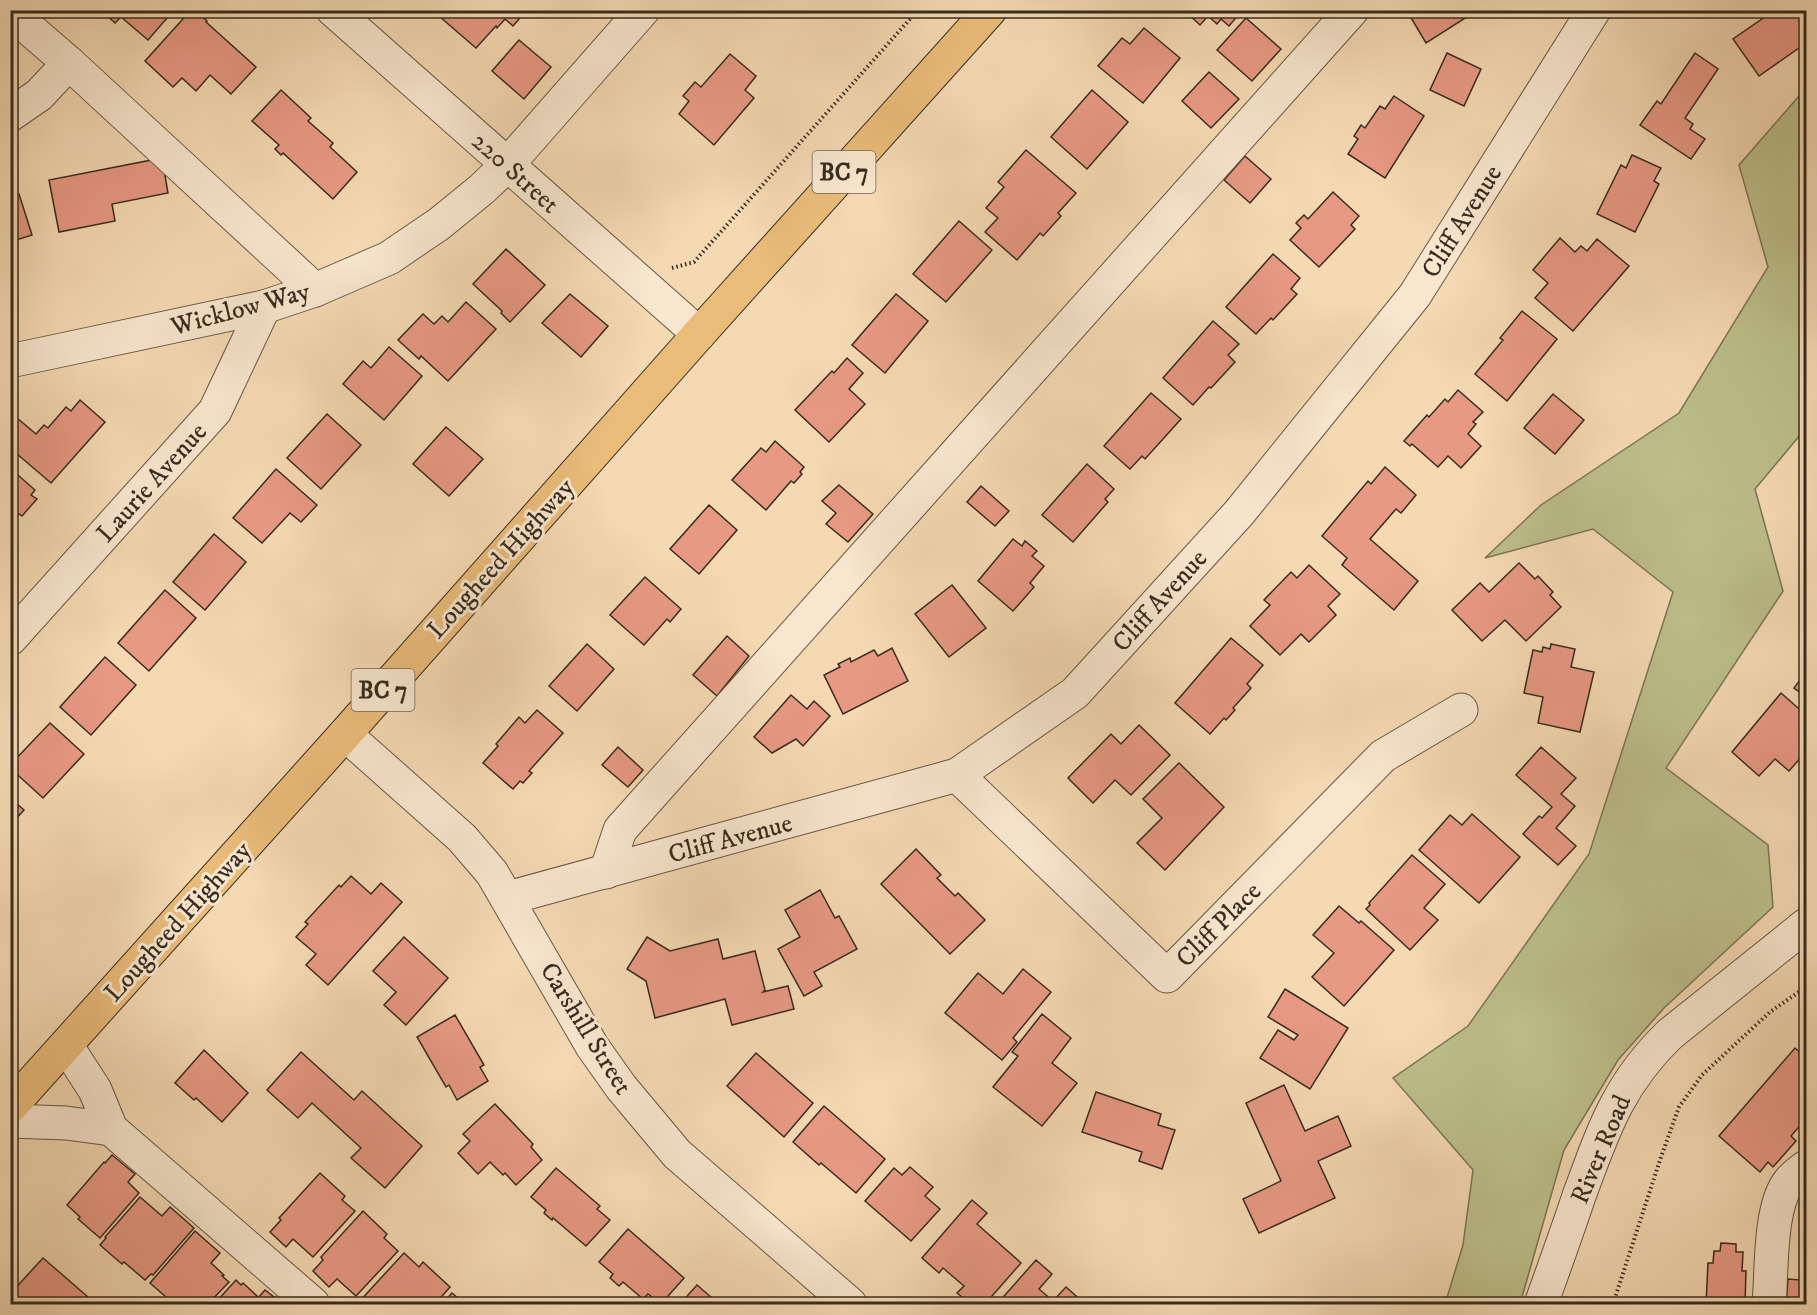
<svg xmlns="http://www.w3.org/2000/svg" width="1817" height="1315" viewBox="0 0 1817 1315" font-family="'IM FELL DW Pica',serif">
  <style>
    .green { fill: #bdbf8b; stroke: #7a7655; stroke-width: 1.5 }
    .building { fill: #e89984; stroke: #372c1f; stroke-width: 1.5 }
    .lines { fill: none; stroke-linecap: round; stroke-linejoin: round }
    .minor-casing { stroke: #665744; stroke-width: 35 }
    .highway-casing { stroke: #372c1f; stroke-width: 35 }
    .path { stroke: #372c1f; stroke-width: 4; stroke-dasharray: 1.5 3; stroke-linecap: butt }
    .minor { stroke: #f8e6ce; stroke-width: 33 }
    .highway { stroke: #eabc7a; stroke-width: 33 }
    .labels { text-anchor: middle; stroke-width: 6; stroke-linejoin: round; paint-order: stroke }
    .shield { fill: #f8e6ce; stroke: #716454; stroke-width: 1.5 }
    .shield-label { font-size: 24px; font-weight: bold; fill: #372c1f }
    .street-label { font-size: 26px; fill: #372c1f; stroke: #f8e6ce }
  </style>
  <rect width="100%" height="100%" fill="#f5d9b3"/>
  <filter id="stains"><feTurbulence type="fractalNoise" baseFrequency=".00333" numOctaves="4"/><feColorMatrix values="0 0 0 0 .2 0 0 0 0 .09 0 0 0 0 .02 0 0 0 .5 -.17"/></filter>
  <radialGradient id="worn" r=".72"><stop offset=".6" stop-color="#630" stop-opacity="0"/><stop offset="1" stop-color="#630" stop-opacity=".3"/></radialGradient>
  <polygon class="green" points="1806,88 1806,428 1755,489 1783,591 1666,768 1768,845 1773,907 1664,1008 1618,1060 1564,1150 1520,1304 1445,1304 1463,1245 1473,1170 1393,1078 1468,1026 1589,854 1673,592 1593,529 1485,558 1541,505 1679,413 1768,267 1739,165"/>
  <g class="building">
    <polygon points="101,10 174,10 148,40 121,17 115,23"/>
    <polygon points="191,10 195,10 207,21 206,22 256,67 231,94 210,75 196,91 182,78 173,87 145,61"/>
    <polygon points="446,10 527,10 513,26 505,19 497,28 496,26 476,48 440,17"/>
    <polygon points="1184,10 1240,10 1241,12 1229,26 1221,19 1217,24 1208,16 1200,25"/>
    <polygon points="1408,10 1478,10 1426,43 1407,11"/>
    <polygon points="1775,10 1806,10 1806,43 1759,76 1733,39"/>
    <polygon points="1246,18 1281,49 1252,81 1217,50"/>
    <polygon points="1144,28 1180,58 1143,103 1098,66 1122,38 1130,44"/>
    <polygon points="519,40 551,67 524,99 492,71"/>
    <polygon points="1447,53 1481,69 1464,106 1430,90"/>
    <polygon points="1695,53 1718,69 1685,118 1693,124 1690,129 1705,139 1691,159 1640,125 1657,101 1661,104"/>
    <polygon points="730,54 756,76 745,90 754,98 714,145 679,114 689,101 683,96 695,82 701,87"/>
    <polygon points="1209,72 1239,99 1211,128 1182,101"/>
    <polygon points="281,90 311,118 308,121 333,143 330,147 357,172 333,199 283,153 281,155 275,149 279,145 252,121"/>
    <polygon points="1092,90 1128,122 1087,169 1051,137"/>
    <polygon points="1394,96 1424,116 1385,178 1348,154 1358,139 1354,136 1361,125 1365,128 1380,106 1385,109"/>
    <polygon points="1026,150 1076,193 1058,213 1061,216 1043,236 1040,233 1017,260 985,232 998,218 986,208 1004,187 998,182"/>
    <polygon points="1632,155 1661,168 1654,181 1659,184 1635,232 1597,214 1621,165 1626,168"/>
    <polygon points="1245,156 1271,179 1250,203 1224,180"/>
    <polygon points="162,158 168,193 112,204 115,221 59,232 49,180"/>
    <polygon points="1333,192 1359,216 1351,225 1355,229 1319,267 1290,240 1301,228 1296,223 1304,215 1308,219"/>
    <polygon points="19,194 32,235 10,242 10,196"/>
    <polygon points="959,221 992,250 946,302 913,274"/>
    <polygon points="1560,238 1575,252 1581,246 1587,251 1597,239 1629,266 1573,331 1535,298 1548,283 1533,270"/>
    <polygon points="506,249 545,285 510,322 501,313 502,311 473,284"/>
    <polygon points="1273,254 1300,278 1291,289 1297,294 1273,320 1271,318 1256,334 1226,307"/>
    <polygon points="570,294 608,326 581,357 542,323"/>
    <polygon points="896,294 928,321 885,373 852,345"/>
    <polygon points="466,302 496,329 448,381 421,356 419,359 398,340 423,314 434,324 442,316 448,322"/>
    <polygon points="1522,311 1557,339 1507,401 1475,374 1503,340 1500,338"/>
    <polygon points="1213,321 1239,344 1228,355 1235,362 1211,388 1209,387 1193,405 1163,378"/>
    <polygon points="389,347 422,376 384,420 343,384 363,361 371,368"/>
    <polygon points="847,358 863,373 849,389 865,404 829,442 795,410 832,371 834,373"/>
    <polygon points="1458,390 1483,412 1473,422 1476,424 1468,434 1481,446 1461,468 1448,456 1438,467 1412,444 1410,446 1404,441 1427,415 1429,417 1445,399 1448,402"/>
    <polygon points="1151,393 1181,419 1145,459 1142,456 1130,469 1104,446"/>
    <polygon points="1553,394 1584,420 1555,454 1524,428"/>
    <polygon points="80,400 105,422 51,483 10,448 10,425 17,418 36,434 44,425 48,428 66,407 71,411"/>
    <polygon points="327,414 361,445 321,489 287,458"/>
    <polygon points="446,427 483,459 449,496 413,464"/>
    <polygon points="775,441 804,467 800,472 802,474 794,483 791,481 766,510 732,480 761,448 766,452"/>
    <polygon points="1087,464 1114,489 1105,499 1108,502 1073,542 1042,515"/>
    <polygon points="1385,467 1416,495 1401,513 1396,509 1370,539 1418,581 1394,610 1342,565 1347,558 1322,536 1368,481 1371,484"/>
    <polygon points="10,468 35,490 31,495 37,499 22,516 19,514 10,523"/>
    <polygon points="276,469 317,505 301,522 290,513 262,543 233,518"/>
    <polygon points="839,485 873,514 848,542 826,524 836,513 822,501"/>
    <polygon points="981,486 1009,511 995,526 967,502"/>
    <polygon points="709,505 737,530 699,574 670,549"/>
    <polygon points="214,534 246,562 205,610 173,582"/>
    <polygon points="1013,539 1022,546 1025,541 1037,551 1032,556 1044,566 1030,583 1034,587 1013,611 978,581"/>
    <polygon points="1519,563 1535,579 1538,576 1553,592 1550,595 1561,607 1526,641 1505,620 1482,641 1452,610 1480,583 1489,592"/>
    <polygon points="1309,565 1340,594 1328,606 1336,615 1309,642 1301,634 1280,655 1250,626 1270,605 1264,600 1291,572 1297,578"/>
    <polygon points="645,577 681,609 670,622 667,619 644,645 610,615"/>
    <polygon points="952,585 986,628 949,657 915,614"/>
    <polygon points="165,590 196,618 149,671 118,643"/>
    <polygon points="727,636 749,656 717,696 693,675"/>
    <polygon points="1231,638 1263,665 1247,684 1251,688 1233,708 1235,710 1226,720 1224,718 1210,734 1175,703"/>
    <polygon points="587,644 614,669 577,711 549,686"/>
    <polygon points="1551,644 1575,649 1571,667 1594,672 1580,732 1538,723 1543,697 1524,693 1533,650 1542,652 1543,647 1550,649"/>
    <polygon points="892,648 908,681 843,714 824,675 840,667 838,664 850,658 851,662 874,650 878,656"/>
    <polygon points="105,657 136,685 91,735 60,707"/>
    <polygon points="1806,672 1806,697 1794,688"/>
    <polygon points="1781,693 1806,715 1806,755 1805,757 1803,755 1789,771 1775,759 1759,776 1732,752"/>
    <polygon points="791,695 807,709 814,701 830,716 803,746 796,739 772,753 754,737"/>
    <polygon points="537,710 563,733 529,771 532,773 523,783 520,781 513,789 483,763 498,746 496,744 519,717 525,723"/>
    <polygon points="50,723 84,754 43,798 10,768 10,765"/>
    <polygon points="1139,725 1170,755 1131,795 1115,780 1093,803 1068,778 1111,734 1121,744"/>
    <polygon points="618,747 643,770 628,787 602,765"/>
    <polygon points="1541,747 1576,778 1561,794 1575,806 1556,828 1576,846 1558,865 1523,834 1539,816 1542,818 1552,807 1516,775"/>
    <polygon points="1179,763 1224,807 1165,870 1137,843 1162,818 1143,799"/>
    <polygon points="10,798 24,810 10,825"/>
    <polygon points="1472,814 1520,857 1479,903 1419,850 1450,815 1462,825"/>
    <polygon points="916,849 941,875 937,878 955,896 958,893 985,920 950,954 881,884"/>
    <polygon points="1412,855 1445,884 1424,908 1438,920 1410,950 1366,909 1370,905 1369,903"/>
    <polygon points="351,876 371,894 381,883 402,902 328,985 306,965 316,954 296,937 308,924 305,922 339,885 341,887"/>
    <polygon points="820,890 835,918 839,916 857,949 814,972 822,986 804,996 778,949 800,937 785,910"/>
    <polygon points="1339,906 1359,923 1361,921 1394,950 1344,1006 1312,977 1334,953 1313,935"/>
    <polygon points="404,937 448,978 406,1025 384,1005 396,992 373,971"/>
    <polygon points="647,937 670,951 718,939 723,959 755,951 765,990 763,992 788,986 794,1009 732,1025 725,999 655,1018 646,981 627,969"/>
    <polygon points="1023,969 1051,992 1013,1038 1017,1042 1002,1060 945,1013 978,973 1003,994"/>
    <polygon points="1285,989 1348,1028 1310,1089 1260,1058 1278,1030 1294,1040 1298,1035 1268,1017"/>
    <polygon points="1042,1014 1071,1038 1052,1063 1077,1083 1042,1126 993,1087 1018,1056 1012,1052"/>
    <polygon points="455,1015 484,1065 480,1067 488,1081 457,1100 449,1085 446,1087 417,1037"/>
    <polygon points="1795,1048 1806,1058 1806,1122 1805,1120 1791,1136 1796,1141 1773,1167 1768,1162 1760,1172 1719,1136"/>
    <polygon points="204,1050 248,1093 222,1122 196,1098 194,1100 175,1083"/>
    <polygon points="301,1052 354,1100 362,1091 422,1146 385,1188 351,1158 361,1148 312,1103 298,1118 267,1090"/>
    <polygon points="756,1053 813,1103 784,1137 727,1086"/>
    <polygon points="1284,1085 1305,1131 1338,1116 1351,1146 1318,1161 1335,1198 1259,1233 1243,1199 1281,1181 1246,1103"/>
    <polygon points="1096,1092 1161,1114 1158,1125 1175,1130 1162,1169 1139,1161 1142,1152 1082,1132"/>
    <polygon points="495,1104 533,1144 531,1147 542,1160 516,1185 505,1173 503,1175 490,1162 478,1174 458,1153 470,1141 463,1134"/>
    <polygon points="824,1106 885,1159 856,1193 821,1163 819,1165 793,1142"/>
    <polygon points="112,1155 135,1174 128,1182 139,1193 100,1238 78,1219 80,1217 67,1205 104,1162 105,1163"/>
    <polygon points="910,1167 933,1187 925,1196 940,1209 911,1241 865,1201 894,1168 902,1175"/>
    <polygon points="556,1168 600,1206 597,1209 610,1220 586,1246 553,1218 552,1220 544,1213 546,1210 531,1197"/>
    <polygon points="320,1173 345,1196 342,1200 355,1211 313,1257 293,1239 286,1247 270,1232 281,1220 279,1218"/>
    <polygon points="140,1197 162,1216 170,1207 194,1228 153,1275 151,1274 145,1280 124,1262 122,1264 100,1245 106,1238 105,1237"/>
    <polygon points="972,1200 987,1213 977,1224 1021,1263 985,1304 971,1304 957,1293 964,1286 943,1268 939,1273 922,1258"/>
    <polygon points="363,1211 387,1234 384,1238 398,1251 356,1296 337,1279 329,1287 313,1271 323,1260 321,1257"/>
    <polygon points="628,1229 684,1278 661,1304 648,1294 643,1299 623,1282 619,1286 610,1278 613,1274 599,1262"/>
    <polygon points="195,1231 220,1253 211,1263 224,1275 222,1276 229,1282 208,1304 174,1304 150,1283"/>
    <polygon points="1721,1243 1736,1244 1736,1252 1743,1252 1742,1271 1746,1271 1745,1304 1706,1304 1708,1263 1713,1263 1714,1251 1720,1251"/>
    <polygon points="404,1253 419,1267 423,1262 450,1287 435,1304 357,1304"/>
    <polygon points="43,1258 88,1297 82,1304 10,1304 10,1294"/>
    <polygon points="1036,1260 1052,1274 1039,1289 1053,1301 1066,1287 1085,1304 997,1304"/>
    <polygon points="1806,1261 1806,1304 1786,1304 1788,1279 1800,1280 1801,1269 1806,1269"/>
    <polygon points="236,1280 241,1285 243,1283 257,1296 256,1298 257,1299 265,1290 283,1304 214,1304"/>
    <polygon points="697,1285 719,1304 680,1304"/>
    <polygon points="452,1293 465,1304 442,1304"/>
  </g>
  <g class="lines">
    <defs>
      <g id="minor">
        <polyline points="333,10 699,334"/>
        <polyline points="10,12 69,63 315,290"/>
        <polyline points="10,115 39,95 69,63"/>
        <polyline points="10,361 264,307 315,290 389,258 439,224 482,189 507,165 643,10"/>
        <polyline points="10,639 215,411 264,307"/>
        <polyline points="345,734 462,838 492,873 592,1046 621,1087 677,1154 850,1304"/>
        <polyline points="957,775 1167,976 1383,756 1461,710"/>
        <polyline points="606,872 620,830 1352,10"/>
        <polyline points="508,898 957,775 1075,693 1239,513 1415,295 1594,10"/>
        <polyline points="66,1045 95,1090 111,1129 313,1304"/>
        <polyline points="10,1121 66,1123 111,1129"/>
        <path d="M1541,1304c13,-36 26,-72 38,-108 24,-65 39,-112 91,-162l136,-109"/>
        <path d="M1769,1304c3,-32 0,-97 20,-122 4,-6 12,-11 17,-15"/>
      </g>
      <polyline id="highway" points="10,1107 345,734 699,334 990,10"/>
    </defs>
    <use href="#minor" class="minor-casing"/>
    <use href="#highway" class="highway-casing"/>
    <g class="path">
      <polyline points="672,268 694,262 918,10"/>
      <polyline points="1613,1304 1660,1160 1679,1107 1702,1075 1770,1012 1806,987"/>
    </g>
    <use href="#minor" class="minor"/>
    <use href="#highway" class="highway"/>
  </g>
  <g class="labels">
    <g class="shield">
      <rect x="812.5" y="151" width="63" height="42" rx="4.5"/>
      <rect x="351.5" y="669" width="63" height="42" rx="4.5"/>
    </g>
    <g class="shield-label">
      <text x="844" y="180">BC 7</text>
      <text x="383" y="698">BC 7</text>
    </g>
    <g class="street-label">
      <text transform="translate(516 172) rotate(42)" y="9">220 Street</text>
      <text transform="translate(1461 221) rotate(-58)" y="9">Cliff Avenue</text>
      <text transform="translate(240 308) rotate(-15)" y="9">Wicklow Way</text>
      <text transform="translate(151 482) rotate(-48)" y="9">Laurie Avenue</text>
      <text transform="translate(500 558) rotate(-48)" y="9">Lougheed Highway</text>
      <text transform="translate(1159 600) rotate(-48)" y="9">Cliff Avenue</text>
      <text transform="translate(730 838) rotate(-15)" y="9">Cliff Avenue</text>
      <text transform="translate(177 921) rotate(-48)" y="9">Lougheed Highway</text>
      <text transform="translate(1218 924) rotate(-45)" y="9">Cliff Place</text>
      <text transform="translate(587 1028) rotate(58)" y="9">Carshill Street</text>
      <text transform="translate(1600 1149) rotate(-67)" y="9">River Road</text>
    </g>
  </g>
  <rect width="1817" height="1315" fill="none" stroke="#f5d9b3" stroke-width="36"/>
  <rect x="12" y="12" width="1793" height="1291" fill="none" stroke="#372c1f" stroke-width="3"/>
  <rect x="18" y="18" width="1781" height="1279" fill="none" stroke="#372c1f" stroke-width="1.5"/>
  <rect width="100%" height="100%" filter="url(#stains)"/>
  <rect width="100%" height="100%" fill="url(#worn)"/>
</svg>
